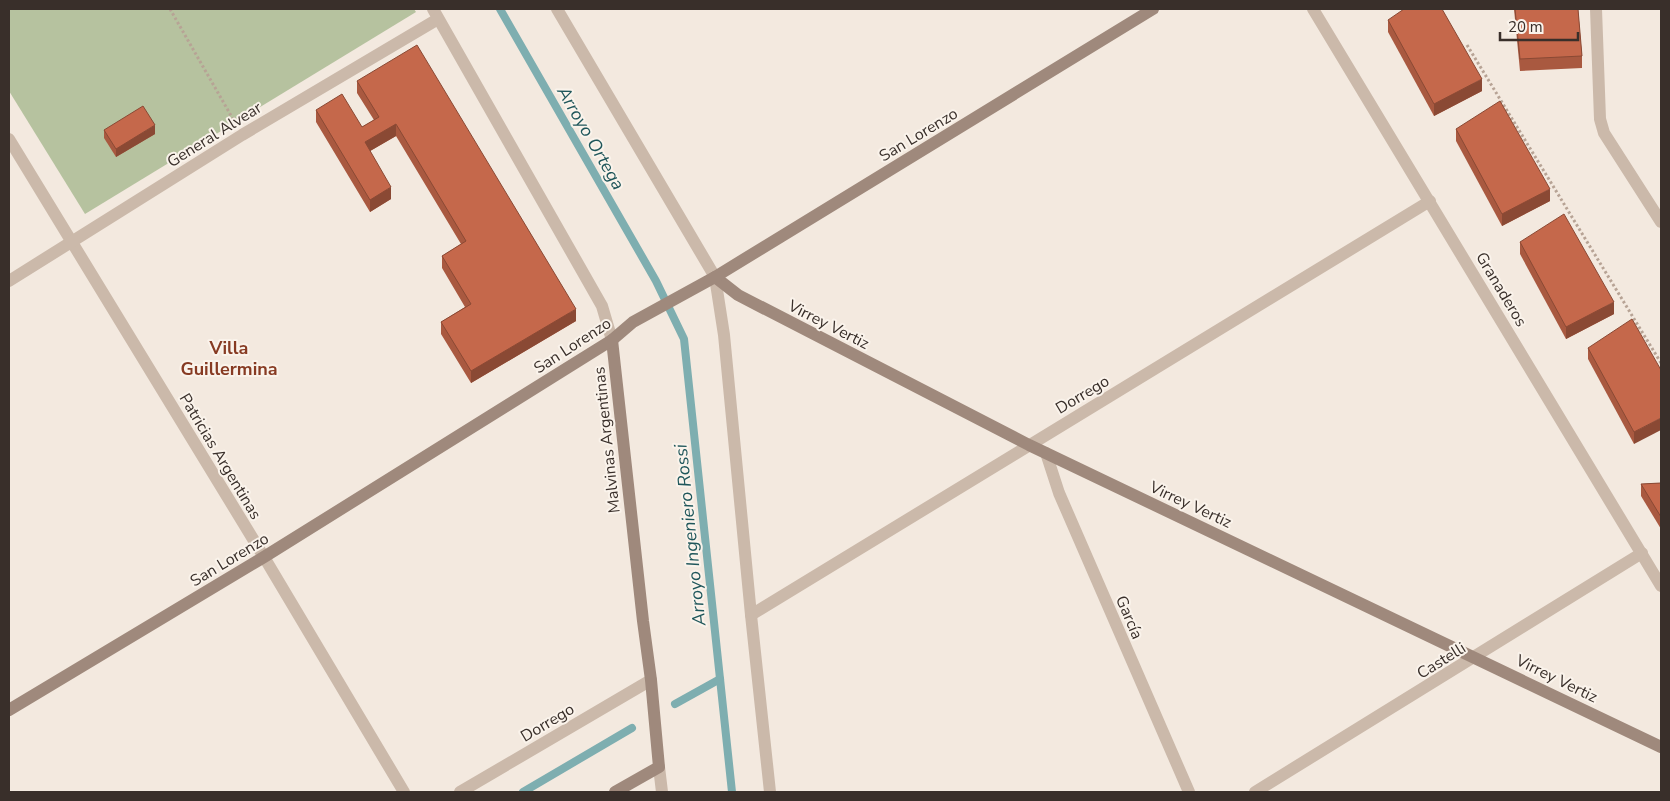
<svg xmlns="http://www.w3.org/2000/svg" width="1670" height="801" viewBox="0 0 1670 801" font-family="'Nunito Sans',sans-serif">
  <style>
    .green { fill: #b6c29f }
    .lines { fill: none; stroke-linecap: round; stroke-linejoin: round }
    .stream { stroke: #7eaeb0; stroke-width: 8 }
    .path { stroke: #b7a395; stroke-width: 3; stroke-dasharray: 2.5 2.5; stroke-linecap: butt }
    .street { stroke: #cbb9aa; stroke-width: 12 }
    .secondary { stroke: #9f897c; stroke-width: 12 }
    .wall { fill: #a95940 }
    .shaded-wall { fill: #8a4934 }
    .building { fill: #c5684b; stroke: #8a4934 }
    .labels { text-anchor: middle; stroke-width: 4; stroke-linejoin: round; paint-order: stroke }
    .street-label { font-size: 16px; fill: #392f2a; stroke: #faf3eb }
    .water-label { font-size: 18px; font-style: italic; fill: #1f565a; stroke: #faf3eb }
    .neighbourhood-label { font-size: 18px; font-weight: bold; fill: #873b23; stroke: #faf3eb }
  </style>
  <rect width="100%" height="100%" fill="#f3e9df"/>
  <polygon class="green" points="9,9 414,9 416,12 85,214 9,91"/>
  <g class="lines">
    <g class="stream">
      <polyline points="500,9 656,281 684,339 732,792"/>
      <polyline points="675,704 720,679"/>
      <polyline points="523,792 632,728"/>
    </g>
    <g class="path">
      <polyline points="170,9 233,119"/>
      <polyline points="1467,45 1661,363"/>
    </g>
    <g class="street">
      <polyline points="433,9 602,306 612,340"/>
      <polyline points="557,9 715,277 724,335 751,615 770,792"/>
      <polyline points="1313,9 1661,586"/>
      <polyline points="1596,9 1600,119 1604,133 1661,222"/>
      <polyline points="9,139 264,557 404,792"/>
      <polyline points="9,281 242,135 438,19"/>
      <polyline points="1046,453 1059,493 1189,792"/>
      <polyline points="751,615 1430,201"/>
      <polyline points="659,767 662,792"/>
      <polyline points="460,792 651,680"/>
      <polyline points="1255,792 1642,553"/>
    </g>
    <g class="secondary">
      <polyline points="715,277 738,295 1029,445 1661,747"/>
      <polyline points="612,340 643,621 651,680 659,767 615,792"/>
      <polyline points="9,710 264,557 612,340 633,322 715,277 1153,9"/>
    </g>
  </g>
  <g class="wall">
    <polygon points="1514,9 1578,9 1582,56 1582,68 1520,71"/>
    <polygon points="1627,9 1661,9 1661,10"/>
    <polygon points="1388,20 1482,91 1434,116 1388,32"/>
    <polygon points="357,81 576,321 471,383 441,334 441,322 465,307 442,268 442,256 461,244 396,136 370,151 391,199 370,212 316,122 316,110 362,127 374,120 357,93"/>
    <polygon points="1456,129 1550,201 1502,226 1456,141"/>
    <polygon points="104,130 155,134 116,157 104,138"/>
    <polygon points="1520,242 1614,314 1566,339 1520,254"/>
    <polygon points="1588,348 1661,370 1634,444 1588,359"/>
    <polygon points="1661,483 1661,529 1641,496 1641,484"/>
  </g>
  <g class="shaded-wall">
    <polygon points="1482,79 1482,91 1434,116 1434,104"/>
    <polygon points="396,124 396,136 365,154 365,142"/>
    <polygon points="155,125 155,134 116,157 116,149"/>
    <polygon points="391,187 391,199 370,212 370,200"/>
    <polygon points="1550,189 1550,201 1502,226 1502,214"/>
    <polygon points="1614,302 1614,314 1566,339 1566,327"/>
    <polygon points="576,309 576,321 471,383 471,371"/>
    <polygon points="1661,418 1661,430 1634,444 1634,432"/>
  </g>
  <g class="building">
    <polygon points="1404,9 1442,9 1482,79 1434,104 1388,20"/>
    <polygon points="1515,9 1578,9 1582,56 1520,59"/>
    <polygon points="417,45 576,309 471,371 441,322 471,304 442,256 466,241 396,124 365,142 391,187 370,200 316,110 342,94 362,127 379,117 357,81"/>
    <polygon points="1500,101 1550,189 1502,214 1456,129"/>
    <polygon points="143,106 155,125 116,149 104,130"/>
    <polygon points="1564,214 1614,302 1566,327 1520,242"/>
    <polygon points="1632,319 1661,370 1661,418 1634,432 1588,348"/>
    <polygon points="1661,483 1661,517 1641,484"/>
  </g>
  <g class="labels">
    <g class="street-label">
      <text transform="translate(214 134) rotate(-32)" y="6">General Alvear</text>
      <text transform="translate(918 134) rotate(-31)" y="6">San Lorenzo</text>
      <text transform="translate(1502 289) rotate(59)" y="6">Granaderos</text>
      <text transform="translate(829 324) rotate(27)" y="6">Virrey Vertiz</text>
      <text transform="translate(572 345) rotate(-33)" y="6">San Lorenzo</text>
      <text transform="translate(1082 394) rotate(-31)" y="6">Dorrego</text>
      <text transform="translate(606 440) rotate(-96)" y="6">Malvinas Argentinas</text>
      <text transform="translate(221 456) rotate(59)" y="6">Patricias Argentinas</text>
      <text transform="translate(1191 504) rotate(25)" y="6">Virrey Vertiz</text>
      <text transform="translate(229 559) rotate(-31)" y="6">San Lorenzo</text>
      <text transform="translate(1130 617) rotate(67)" y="6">García</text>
      <text transform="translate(1441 660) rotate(-32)" y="6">Castelli</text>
      <text transform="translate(1557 678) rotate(26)" y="6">Virrey Vertiz</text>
      <text transform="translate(547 722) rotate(-31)" y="6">Dorrego</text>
    </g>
    <g class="water-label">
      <text transform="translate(591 138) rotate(60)" y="6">Arroyo Ortega</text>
      <text transform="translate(690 535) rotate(-96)" y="6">Arroyo Ingeniero Rossi</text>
    </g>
    <g class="neighbourhood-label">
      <text x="229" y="354">Villa<tspan x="229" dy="21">Guillermina</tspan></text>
    </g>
  </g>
  <rect width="1670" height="801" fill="none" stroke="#392f2a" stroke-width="20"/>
  <path d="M1500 32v8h78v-8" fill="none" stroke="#392f2a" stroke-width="2.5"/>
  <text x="1508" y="32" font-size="15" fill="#392f2a" stroke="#faf3eb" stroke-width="4" paint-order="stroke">20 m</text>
</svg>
